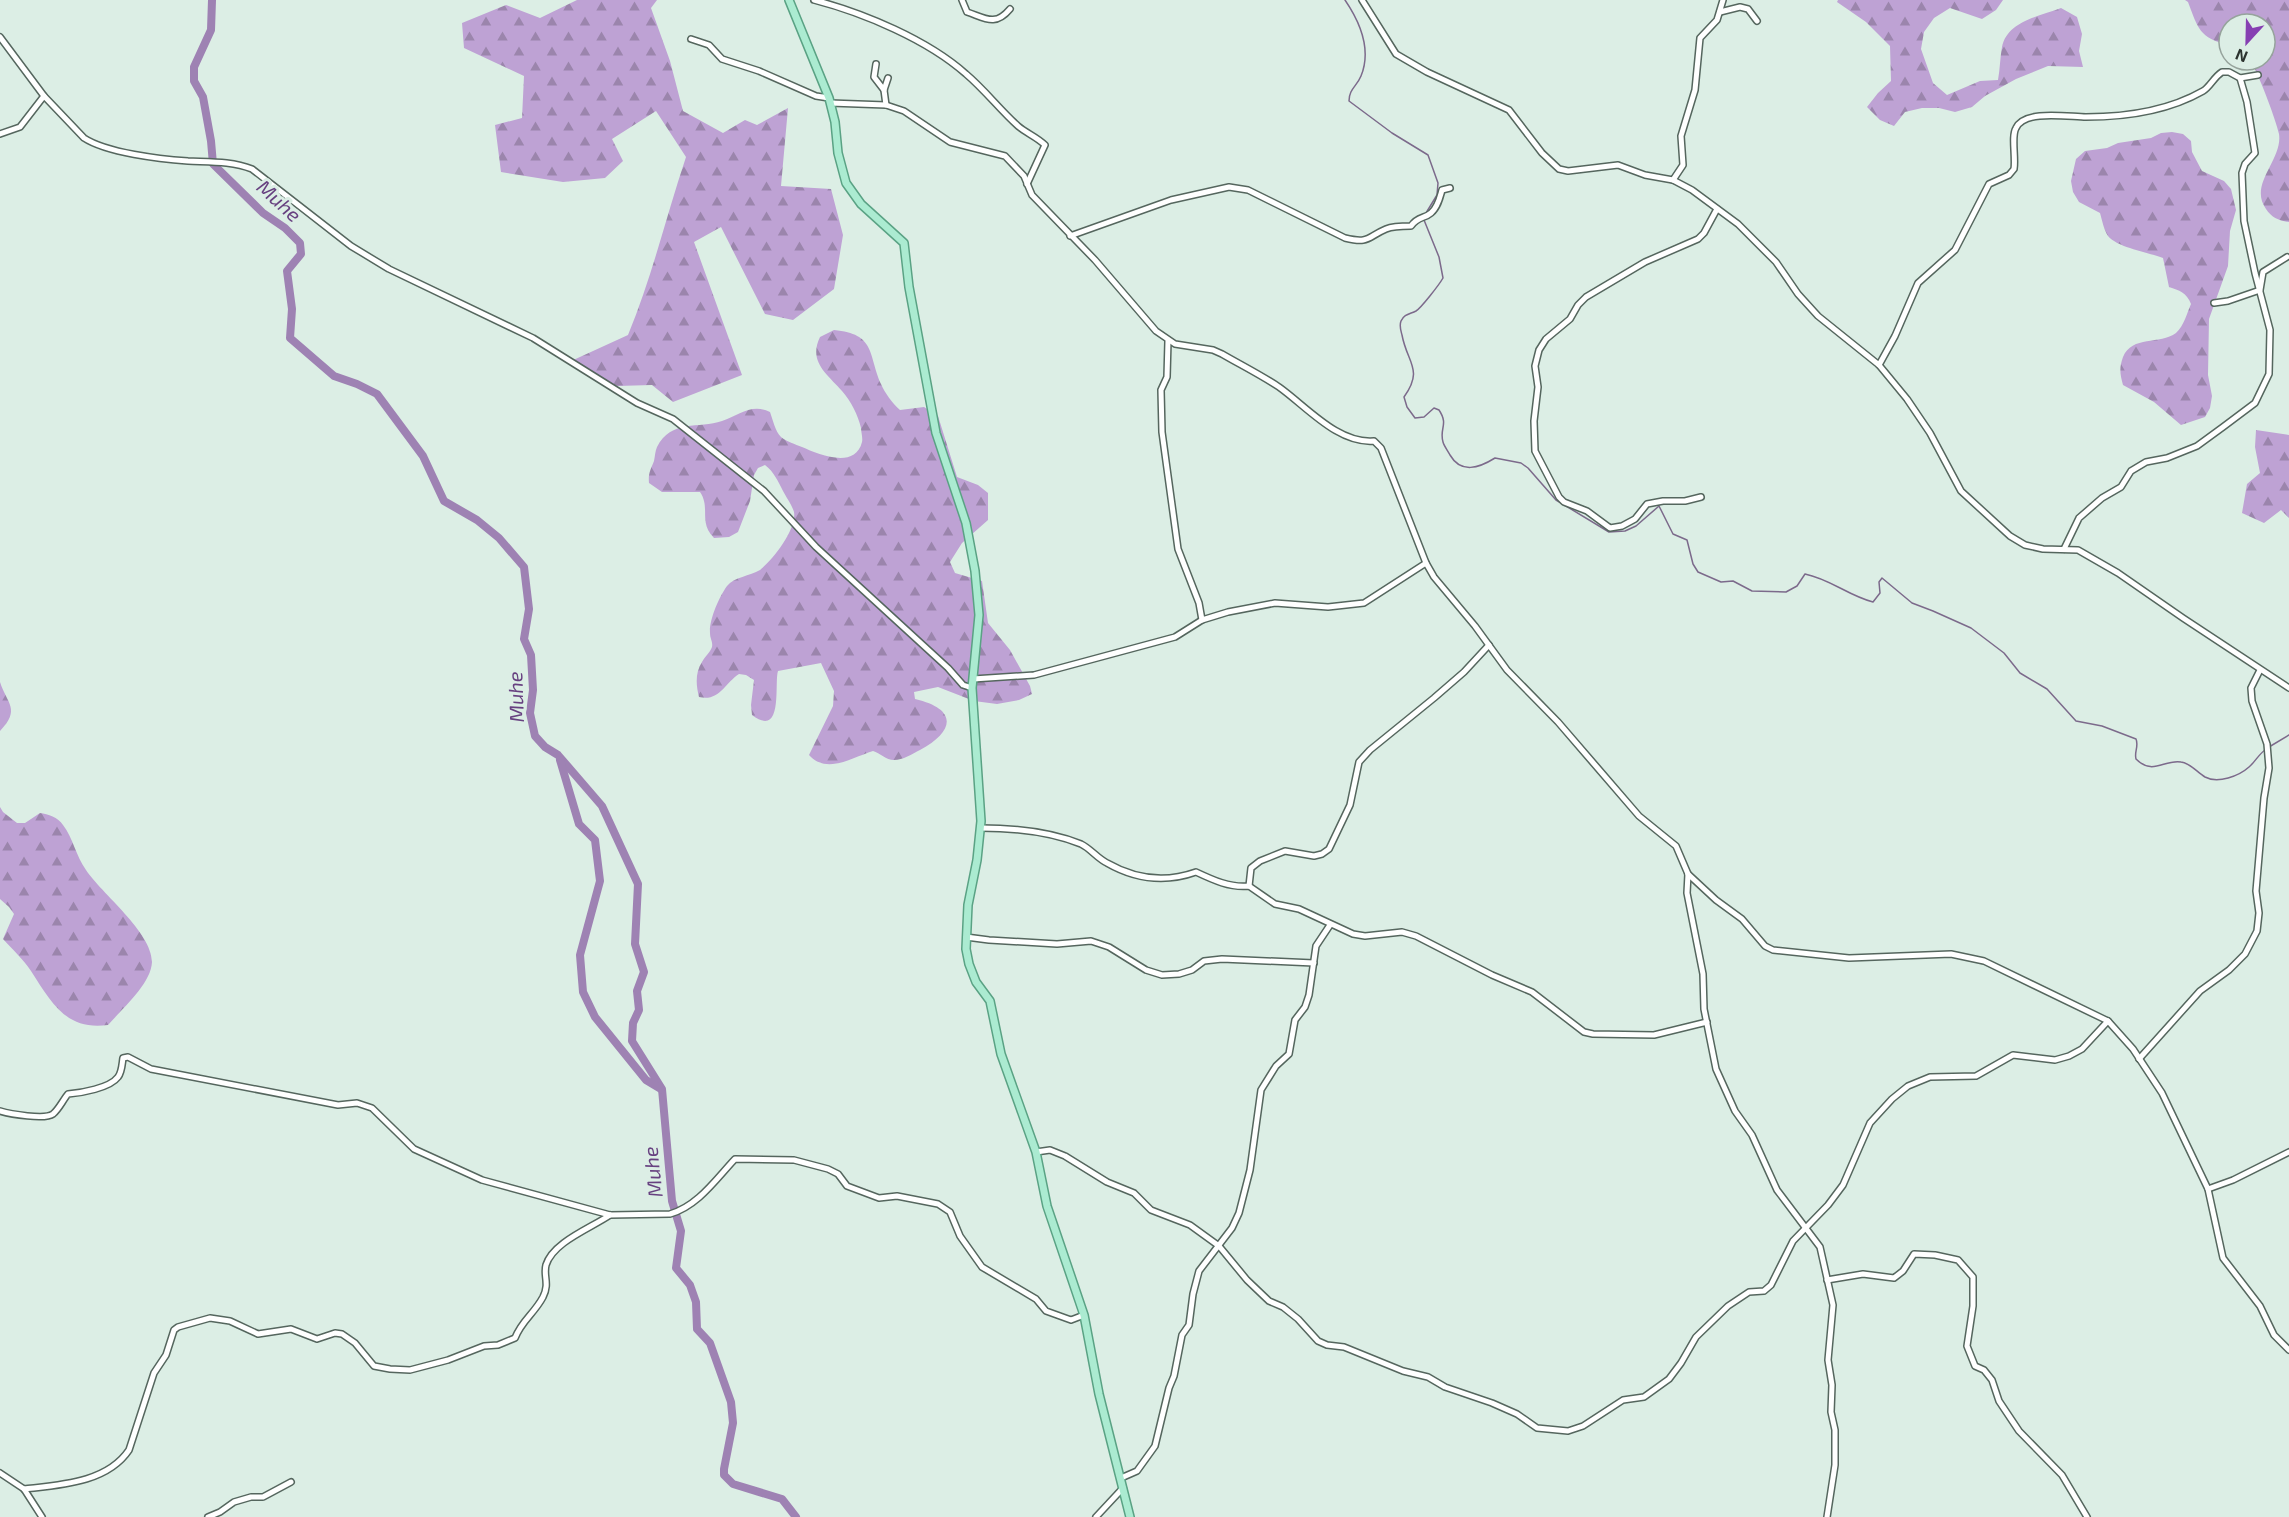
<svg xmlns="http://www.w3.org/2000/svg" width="2289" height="1517" viewBox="0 0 2289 1517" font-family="'Exo 2',sans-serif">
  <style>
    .forest { fill: url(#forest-firs) }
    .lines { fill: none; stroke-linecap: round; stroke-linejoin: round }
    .stream { stroke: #7c6a8b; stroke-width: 1.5 }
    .river { stroke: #9e82b3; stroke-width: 8 }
    .minor-casing { stroke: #55665e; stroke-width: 8 }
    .major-casing { stroke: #5aa284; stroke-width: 10 }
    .minor { stroke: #fff; stroke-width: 5 }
    .major { stroke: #abebd1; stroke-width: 7 }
    .labels { text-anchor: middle; stroke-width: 6; stroke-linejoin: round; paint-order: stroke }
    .water-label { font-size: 20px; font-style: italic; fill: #674180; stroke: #dceee5 }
  </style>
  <defs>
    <pattern id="forest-firs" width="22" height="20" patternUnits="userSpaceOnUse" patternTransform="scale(1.5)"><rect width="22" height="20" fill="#bea2d4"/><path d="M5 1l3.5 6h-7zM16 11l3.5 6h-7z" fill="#9b85ac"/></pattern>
  </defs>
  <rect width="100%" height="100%" fill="#dceee5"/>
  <g class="forest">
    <path d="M577,0h80l-6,8 19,53 13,50 40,22 22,-13 12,5 31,-17 -7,78 50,3 12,46 -9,54 -41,31 -28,-6 -44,-87 -27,15 48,133 -69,27 -21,-17 -35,1 -48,-24 59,-27c24,-58 38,-118 58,-178l-30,-46 -44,28 11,22 -18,17 -42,4 -62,-10 -6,-47 27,-7 2,-42 -60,-28 -2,-25 44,-18 34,13z"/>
    <path d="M1838,0h165l-7,10 -14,9 -32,-11 -16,10 -10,14 -3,17 12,34 14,12 33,-14 18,-1c2,-11 2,-22 4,-33 5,-26 38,-31 59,-39l16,9 5,17 -3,17 4,16 -35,-1 -32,13 -31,17 -13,11 -17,5 -16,-4h-17l-17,4 -11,14 -14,-6 -13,-13 11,-14 13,-12 -1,-35 -24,-24 -29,-20z"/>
    <path d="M2185,0h104v222c-10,-1 -18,-5 -23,-13 -18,-25 17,-49 13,-75 -3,-14 -21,-62 -29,-74h15v-36h-36v21c-30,-7 -31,-17 -41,-43z"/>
    <path d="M2172,132l11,2 8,7 1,11 10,19 22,10 7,8 5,21 -6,21 -2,35 -19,53 -1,56 4,21 -2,12 -5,9 -24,8 -27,-23 -31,-17c-3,-11 -4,-17 0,-28 9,-22 37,-12 53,-24 8,-7 11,-20 15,-29 -4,-11 -12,-14 -22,-17l-6,-29c-15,-6 -45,-10 -55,-22 -4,-6 -6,-16 -8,-23l-21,-11 -6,-10 -2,-11 5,-22 9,-8 22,-3 11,-5 33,-5 10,-5z"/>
    <path d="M834,330c42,4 34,24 47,54 4,9 11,19 19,26l24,-3 14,9 19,61 21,8 10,8v27l-26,23 -12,19 5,11 27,8 6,42 22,27 20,36 2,8 -13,6 -22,4 -23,-3 -36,-14 -24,5 1,7c43,10 40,32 5,51 -8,4 -17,10 -26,10 -8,0 -14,-7 -21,-9 -20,6 -46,24 -64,4l24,-49 1,-15 -13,-28 -43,8c-4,12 6,68 -26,44l-1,-10 3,-25 -8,-5 -7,-1c-14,9 -20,28 -40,23 -3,-12 -4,-24 3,-35 3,-6 8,-9 10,-15 1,-6 -2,-8 -2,-14 -1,-13 9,-36 17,-47 7,-9 23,-10 33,-16 13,-10 37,-41 34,-58 -2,-7 -8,-15 -11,-21 -5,-10 -9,-19 -18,-26l-7,3 -4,7 -4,26 -12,31 -9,5 -15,1c-16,-16 -3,-30 -14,-46h-38l-13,-9c-1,-10 2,-14 5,-22 1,-5 1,-9 3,-14 14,-28 42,-18 65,-26 17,-6 30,-18 48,-9 3,8 5,19 11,25 6,5 14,7 21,10 16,7 53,23 60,-5 1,-4 -1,-10 -1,-14 -3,-13 -10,-27 -19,-37 -15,-17 -34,-29 -22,-54z"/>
    <polygon points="2256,430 2289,435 2289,518 2281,510 2264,523 2242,513 2247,484 2260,473 2255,447"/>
    <path d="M0,682c7,22 21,27 0,49z"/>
    <path d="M0,807l3,5 14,11h8l15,-10c8,1 18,4 23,12 10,13 13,31 23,45 15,23 66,62 66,92 -1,22 -30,47 -44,63 -42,6 -57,-23 -77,-54 -8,-12 -19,-22 -28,-32l11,-25 -5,-7 -9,-8z"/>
  </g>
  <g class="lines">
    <g class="stream">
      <path d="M1345,0c15,22 27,49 16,76 -4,10 -12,13 -12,25l43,32 36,22 10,28 -1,12 -11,18"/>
      <path d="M1424,220l15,37 4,21c-4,7 -22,30 -27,33 -6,3 -12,3 -15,10 -2,5 0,10 1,14 5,28 22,34 2,62l3,10 8,11 9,-1 10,-9 5,2c10,15 0,18 4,32 1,4 5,9 7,13 11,19 29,13 45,3l26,5 7,5 28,32 53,32 16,-1 11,-5 23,-20 14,28 14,6 6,24 5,8 23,10 12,-1 19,10 34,1 11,-6 8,-12c25,5 44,22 68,28l7,-9 -1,-11 3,-4 30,25 21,8 38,17 33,25 16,20 27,16 29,32 26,5 34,13c3,7 -2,13 0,20 17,17 28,0 45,3 9,1 16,10 24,15 13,7 34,-1 44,-10 6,-5 10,-13 16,-17"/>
      <polyline points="2269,747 2289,735"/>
    </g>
    <g class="river">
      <polyline points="212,0 211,30 194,67 194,81 203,97 211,141 213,164 263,213 285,228 300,243 301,254 287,271 292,309 290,338 334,376 357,384 377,394 423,456 444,501 477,520 499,538 524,567 529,609 524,639 531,655 533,690 530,713 535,736 545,747 558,755 602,806 638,884 635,944 644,972 637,991 639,1010 633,1023 632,1041 662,1089 672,1201 681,1231 676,1268 690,1285 696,1302 697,1329 710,1343 731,1402 733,1423 724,1469 724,1475 733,1484 782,1499 796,1517"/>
      <polyline points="560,760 579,824 595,840 600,881 580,955 583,992 595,1017 646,1080 661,1089"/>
    </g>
    <defs>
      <g id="minor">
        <path d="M814,0c50,13 114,40 152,74 19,16 34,36 52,52 8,7 19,11 27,19l-18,39"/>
        <path d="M962,0l5,12c18,6 28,15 43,-3"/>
        <polyline points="1362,0 1396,54 1427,72 1509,110 1542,153 1559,169 1568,171 1618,165 1645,175 1673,180 1692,190 1738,224 1776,262 1798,294 1818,316 1879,365 1907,399 1930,433 1961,491 2010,536 2025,545 2043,549 2078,550 2118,573 2183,618 2289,688"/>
        <polyline points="1720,12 1740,7 1748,9 1757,21"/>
        <path d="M0,37l44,59 40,42c23,15 76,21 104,23 22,1 44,0 64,8l99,77 38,23 144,69 104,65 36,16 91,72 52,56 132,121 15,17 9,3"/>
        <polyline points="691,39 709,45 722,59 759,71 816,96 829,98"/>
        <polyline points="876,64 874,77 884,90"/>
        <polyline points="2240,78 2258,75"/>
        <path d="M830,103l56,2 18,6 46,31 55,14 19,20 8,19 63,65 61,71 19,13 38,6 9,4c19,11 39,21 57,33 28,20 59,57 95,54l7,7 45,115 8,14 41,49 32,44 51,52 81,94 37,30 12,28 -1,19 16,81 1,35 12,60 19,42 17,24 25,55 43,57 13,58 -5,55 4,25 -1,27 4,18v35l-8,52"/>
        <polyline points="886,105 884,90 888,78"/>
        <polyline points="0,134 20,127 44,96"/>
        <polyline points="1673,180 1683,165 1681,136 1695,90 1700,38 1717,20 1723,0"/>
        <path d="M1070,236l101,-36 58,-13 19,3 97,48c25,6 22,-1 41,-9 7,-3 17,-3 25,-3 7,-10 13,-7 20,-13 7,-6 9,-16 11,-23l8,-2"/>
        <polyline points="2214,303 2228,301 2260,290 2263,272 2287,257"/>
        <polyline points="1168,341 1167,377 1161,390 1162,432 1178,549 1199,603 1202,620"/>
        <path d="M1879,365l16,-29 23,-53 37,-33 34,-66 20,-9 5,-6c2,-11 -3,-33 2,-41 9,-19 53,-11 70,-11 40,0 82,-6 117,-26 7,-4 11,-14 19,-19h7l11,6 7,24 8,51 -10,11 -3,9 2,48 11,52 15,57 -1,44 -14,29 -32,24 -26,19 -30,12 -21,4 -15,9 -10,16 -19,11 -23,20 -15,31"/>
        <polyline points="1701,497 1685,501 1663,501 1647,504 1635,519 1622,526 1610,528 1587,511 1564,502 1559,497 1535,451 1534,421 1538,387 1535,366 1539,350 1546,339 1570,319 1578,305 1586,297 1645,262 1698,239 1704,233 1717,209"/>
        <polyline points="973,679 1034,675 1175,637 1202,620 1228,612 1275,603 1328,607 1364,603 1426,563"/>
        <path d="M981,828c34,0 68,3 100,16 10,5 16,14 26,19 28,16 58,20 89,9 17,8 34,16 53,14l26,18 24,5 54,25 12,2 37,-4 14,4 76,39 40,17 52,40 9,2 61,1 53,-13"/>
        <polyline points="1688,874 1716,900 1742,919 1765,946 1773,950 1849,958 1951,954 1984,961 2108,1021 2133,1049 2162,1093 2208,1189 2223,1258 2260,1306 2274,1335 2289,1350"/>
        <polyline points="1249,886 1251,868 1260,861 1285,851 1314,856 1322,854 1329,849 1350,805 1359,762 1370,750 1434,698 1464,672 1489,645"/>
        <polyline points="966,937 989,940 1057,944 1091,941 1109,947 1146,970 1162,975 1179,974 1192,970 1204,961 1222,959 1314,963"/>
        <polyline points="2139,1059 2200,991 2229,970 2245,954 2257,931 2259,913 2256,891 2264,798 2269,768 2267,744 2252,701 2251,688 2260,670"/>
        <path d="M0,1111c10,3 45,9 53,3 6,-5 10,-14 15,-20 13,-1 42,-6 50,-17 4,-5 4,-13 5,-19l5,-1 23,12 187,36 19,-2 15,5 42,41 68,31 128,35 60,-1c28,-8 46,-35 65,-55l59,1 34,9 10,5 9,12 32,12 18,-2 41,8 12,8 10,24 22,31 54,32 10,12 25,9 13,-5"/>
        <polyline points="1036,1152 1050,1150 1065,1156 1107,1182 1134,1193 1151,1210 1190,1225 1219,1246 1247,1280 1269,1301 1283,1307 1298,1319 1318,1341 1327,1345 1344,1347 1403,1371 1428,1377 1445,1387 1492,1403 1517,1414 1537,1428 1568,1431 1583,1426 1623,1400 1644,1397 1669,1379 1681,1363 1696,1337 1728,1306 1749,1292 1764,1291 1771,1285 1793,1241 1828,1205 1843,1185 1870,1123 1892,1099 1908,1086 1930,1077 1976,1076 2013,1055 2055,1060 2069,1056 2082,1049 2108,1021"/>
        <polyline points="2208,1189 2233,1180 2289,1152"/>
        <polyline points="1827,1280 1863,1274 1894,1278 1903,1271 1914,1254 1935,1255 1958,1260 1973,1277 1973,1306 1967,1346 1975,1366 1984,1370 1992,1380 1999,1401 2019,1431 2062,1475 2087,1517"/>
        <polyline points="0,1473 24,1489 42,1517"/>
        <polyline points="1121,1478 1137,1471 1155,1446 1169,1388 1174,1376 1182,1335 1189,1325 1193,1294 1199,1271 1232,1228 1239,1213 1250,1170 1261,1090 1276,1066 1289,1054 1295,1020 1305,1007 1309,995 1316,946 1330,925"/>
        <path d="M24,1489c35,-4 83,-6 105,-39l25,-77 12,-18 8,-25 4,-3 32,-9 20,3 28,13 33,-5 26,10 18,-6 7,1 13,9 19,23 16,3 20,1 38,-10 36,-14 14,-1 17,-7c7,-18 19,-24 28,-41 7,-14 0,-21 3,-32 7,-23 45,-37 64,-50"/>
        <polyline points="208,1517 220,1512 234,1502 251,1497 263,1497 291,1482"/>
        <polyline points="1096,1517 1123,1488"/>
      </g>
      <polyline id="major" points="789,0 829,98 835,122 838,153 846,183 861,204 904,243 909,287 936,433 966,523 975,571 979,615 972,688 981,821 977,860 968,905 966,949 969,964 976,982 990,1001 1001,1054 1036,1152 1047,1206 1084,1315 1099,1394 1130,1517"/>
    </defs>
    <use href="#minor" class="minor-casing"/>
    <use href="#major" class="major-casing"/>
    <use href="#minor" class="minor"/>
    <use href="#major" class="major"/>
  </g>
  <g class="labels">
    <g class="water-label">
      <text transform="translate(279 201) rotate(42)" y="7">Muhe</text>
      <text transform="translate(516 697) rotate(-92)" y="7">Muhe</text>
      <text transform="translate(653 1172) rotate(-96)" y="7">Muhe</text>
    </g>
  </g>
  <g transform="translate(2247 42) rotate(202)"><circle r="28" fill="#dceee5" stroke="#96a39c" stroke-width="1.5"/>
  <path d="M0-4.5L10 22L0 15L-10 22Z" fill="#863fb2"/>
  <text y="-9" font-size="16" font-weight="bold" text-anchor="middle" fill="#2c332f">N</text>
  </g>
</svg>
